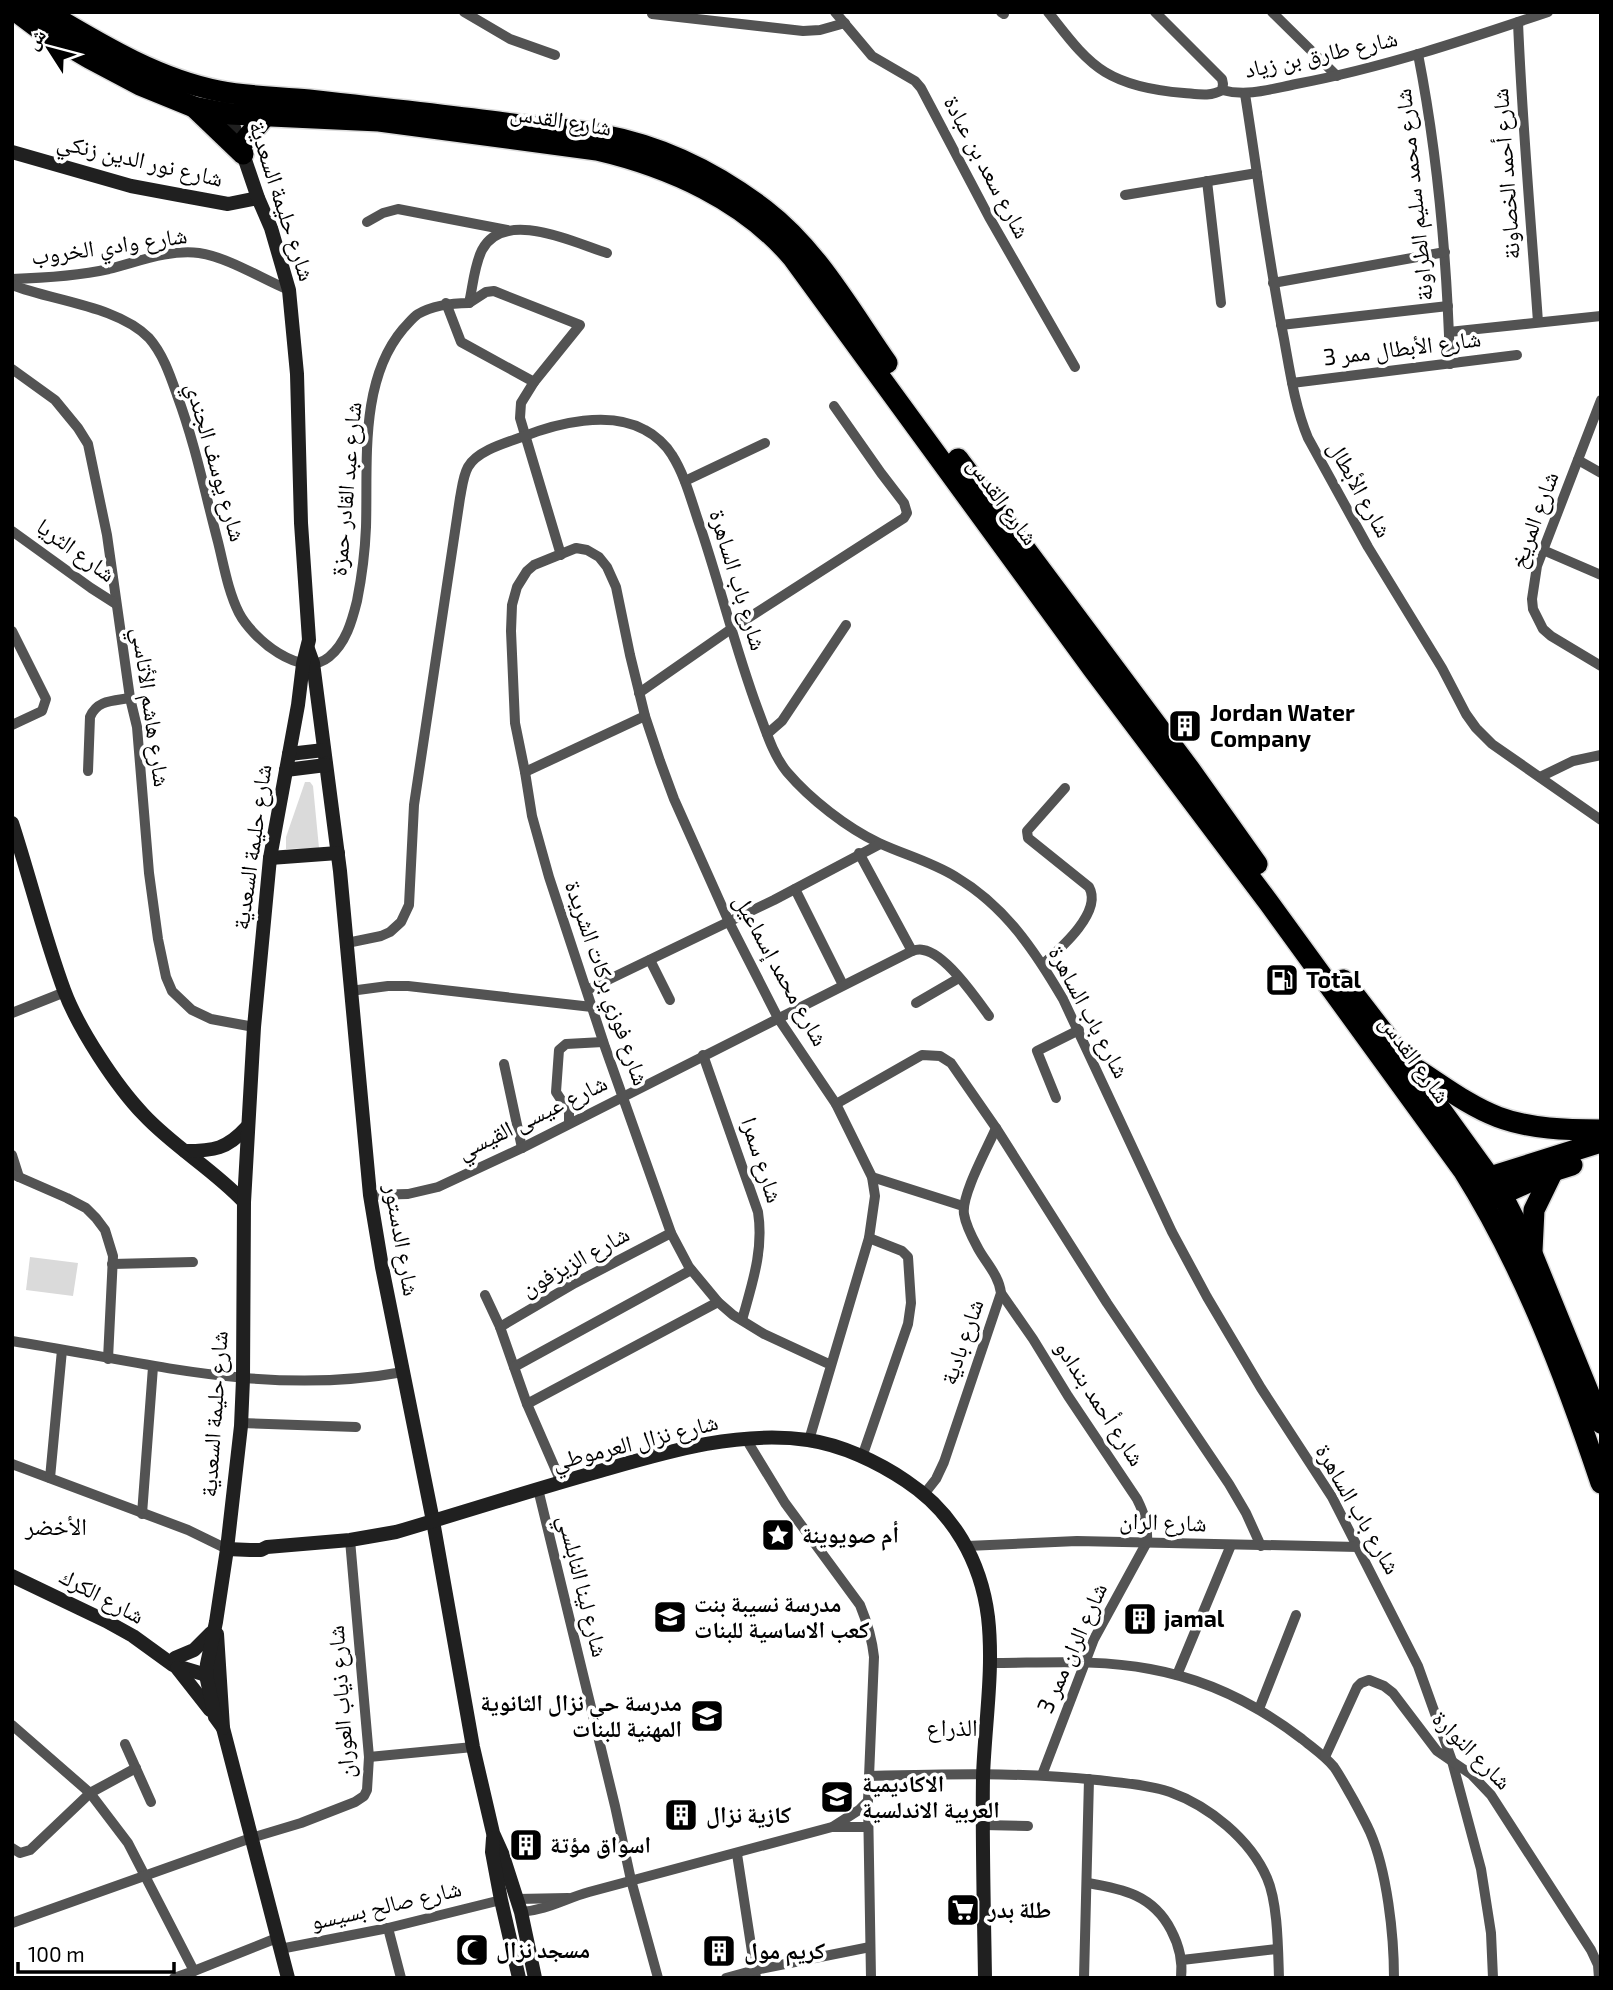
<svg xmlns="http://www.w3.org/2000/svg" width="1613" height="1990" viewBox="0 0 1613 1990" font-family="'Exo 2','Noto Naskh Arabic',sans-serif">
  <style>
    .green { fill: #dadada }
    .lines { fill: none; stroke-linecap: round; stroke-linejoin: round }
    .highway-casing { stroke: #dbdbdb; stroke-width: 24 }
    .street { stroke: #535353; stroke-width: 10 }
    .secondary { stroke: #202020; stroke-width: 14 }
    .highway { stroke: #000; stroke-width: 21 }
    .labels { text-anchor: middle; stroke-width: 7; stroke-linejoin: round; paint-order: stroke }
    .street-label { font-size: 23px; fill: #000; stroke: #fff }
    .poi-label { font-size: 23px; font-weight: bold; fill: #000; stroke: #fff; text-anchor: start }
    .neighbourhood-label { font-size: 24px; fill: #000; stroke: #fff }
  </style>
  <rect width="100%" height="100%" fill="#fff"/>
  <g class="green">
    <polygon points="305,782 310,782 313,786 319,848 286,849 286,837"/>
    <polygon points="30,1257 78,1263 73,1296 26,1290"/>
  </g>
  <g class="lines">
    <defs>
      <g id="highway">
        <path d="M17,12l24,18 48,28 51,27 54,22 36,7 149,7 218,29c73,17 147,50 196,108l300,411 176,234 194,267c61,97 102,205 138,313"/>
        <path d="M46,12c54,32 111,67 173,79 29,6 60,6 90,9 63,7 126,14 189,22 35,5 71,7 105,13 59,11 115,39 162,75 52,40 85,100 122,153"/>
        <polyline points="194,107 243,154"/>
        <polyline points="241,145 266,115"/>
        <polyline points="958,459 1191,771 1257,864"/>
        <polyline points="1343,980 1407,1063 1501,1193 1533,1256 1601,1423"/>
        <path d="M1418,1070c25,16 51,36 80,47 32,12 69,13 103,13"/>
        <polyline points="1480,1186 1490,1177 1601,1142"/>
        <polyline points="1489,1200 1553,1171 1572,1165"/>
        <polyline points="1532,1251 1534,1210 1553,1171"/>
      </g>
    </defs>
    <use href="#highway" class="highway-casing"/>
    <g class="street">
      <polyline points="464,12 510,39 555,55"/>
      <polyline points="835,12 872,56 915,81 921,88 989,217 1075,367"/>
      <polyline points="1001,12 1004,14"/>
      <path d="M1048,12c17,21 34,46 57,60 23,14 53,19 79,21 13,1 27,4 38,-3l1,-6 -1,-5 -67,-67"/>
      <polyline points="1272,12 1337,76"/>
      <polyline points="652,14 803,31 820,30 845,23"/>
      <path d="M1518,22c4,100 13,200 20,300"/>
      <path d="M1418,54c20,102 29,206 32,310"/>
      <path d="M1222,90c25,7 49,-1 74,-6 86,-16 169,-44 252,-72"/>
      <path d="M1245,94c13,82 23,164 39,245 6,33 11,68 24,99l60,109 74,121 24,46 10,14 16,16 109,76"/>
      <polyline points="1207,181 1221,303"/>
      <polyline points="1125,195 1257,173"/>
      <polyline points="367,222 383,213 398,209 507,230"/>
      <path d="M12,279c33,-1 65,-3 97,-10 28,-7 61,-20 90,-16 31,5 61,25 90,37"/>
      <polyline points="1273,283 1445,252"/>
      <path d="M12,285c41,16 106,21 137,53 14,16 21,37 28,57 18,48 28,98 41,147 6,24 10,49 21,71 13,25 62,67 90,44 17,-14 23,-36 28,-56 5,-25 8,-49 9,-74 2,-64 -7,-146 37,-198 5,-5 10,-12 15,-15 16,-9 34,-11 51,-11 4,-17 5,-37 13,-53 22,-42 93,-7 125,3"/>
      <polyline points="446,303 461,342 534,382 521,403 520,418 561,555"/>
      <polyline points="469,303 486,292 494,291 580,325 534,382"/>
      <polyline points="1281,325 1448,306"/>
      <polyline points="1449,332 1601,316"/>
      <polyline points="12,369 55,400 78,428 88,444 107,535 130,698 137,727 149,873 158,939 166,977 172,991 192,1010 211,1019 254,1027"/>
      <polyline points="1292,383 1517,355"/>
      <polyline points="1601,400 1537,566 1532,599 1533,609 1543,629 1551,636 1601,666"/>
      <polyline points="1578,460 1601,473"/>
      <polyline points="685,481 765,443"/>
      <polyline points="12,531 91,588 116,604"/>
      <polyline points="1543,550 1601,575"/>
      <polyline points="12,631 46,699 42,711 12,725"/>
      <polyline points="639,693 731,629 904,518 907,513 904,503 881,473 834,406"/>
      <polyline points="767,734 782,721 846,625"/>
      <path d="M88,771l2,-54c7,-17 23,-16 40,-19"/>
      <polyline points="525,772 645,716"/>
      <polyline points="1540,777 1573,761 1601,755"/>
      <polyline points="859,853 912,951"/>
      <polyline points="795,889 843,985"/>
      <path d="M347,943l34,-7 9,-4 11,-10 8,-17 5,-100 46,-307c2,-10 3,-22 8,-31 9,-16 37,-24 54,-30 35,-14 88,-27 123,-7 10,5 21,15 27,25 14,22 20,49 29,74 20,60 35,122 57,181 8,21 15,45 29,62 23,27 60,56 92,71 26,12 53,19 77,34 49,29 79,74 107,122l109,233 35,65 54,91 71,109 86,169 34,95 29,108 10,64 2,45"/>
      <polyline points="650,960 670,1000"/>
      <path d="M1043,964c17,-15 60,-52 46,-77l-61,-49 -1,-7 38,-43"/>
      <polyline points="587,990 774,900 880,844"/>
      <polyline points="350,991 388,986 408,986 592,1007"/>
      <polyline points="916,1003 959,978"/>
      <polyline points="12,1013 65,992"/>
      <path d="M703,1055l55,157c6,38 -6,72 -16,108"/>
      <polyline points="504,1064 522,1148"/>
      <polyline points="1056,1098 1037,1051 1079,1030"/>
      <polyline points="836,1104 922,1055 940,1056 951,1063 996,1128 1107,1303 1229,1484 1246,1513 1261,1546"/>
      <polyline points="569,1123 569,1112 556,1092 559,1050 566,1044 603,1042"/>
      <polyline points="12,1155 19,1177"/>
      <polyline points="12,1174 67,1198 86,1208 96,1218 105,1230 113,1256 108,1359"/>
      <polyline points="872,1177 963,1206"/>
      <path d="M370,1195l38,-1 30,-7 84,-39 390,-197c3,-1 8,-2 11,-1 22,3 53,48 66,66"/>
      <polyline points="112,1264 193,1262"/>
      <path d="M1001,1293l32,46 35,57 69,103c7,14 11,26 10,43l-53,97 -52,136"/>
      <polyline points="485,1295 500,1327 527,1404 561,1482"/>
      <polyline points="500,1327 575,1283 671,1233"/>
      <path d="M12,1341c133,21 255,56 391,31"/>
      <polyline points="514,1367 691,1270"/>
      <polyline points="527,1404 718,1302"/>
      <polyline points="241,1423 356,1427"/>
      <path d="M746,1439l39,64 75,102c7,17 12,33 14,52l-6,144 3,177"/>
      <polyline points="809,1440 869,1238 875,1196 872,1177 836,1104 778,1018 729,922 674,799 660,761 645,716 630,655 616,587 607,567 599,557 587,550 576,548 534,565 527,571 517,587 512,605 511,631 515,723 525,772 532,816 549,877 605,1047 671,1233 689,1267 718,1302 733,1315 764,1334 831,1365"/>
      <polyline points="862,1457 908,1324 911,1303 908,1257 902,1251 869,1238"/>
      <polyline points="12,1464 188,1530 227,1549"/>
      <polyline points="50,1478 62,1350"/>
      <polyline points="538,1489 615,1806 631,1880 658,1978"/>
      <path d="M925,1493l11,-14 8,-17 57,-169c-2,-17 -14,-29 -22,-43 -6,-11 -13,-23 -15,-36 -3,-19 24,-67 32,-86"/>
      <polyline points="142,1514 153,1367"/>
      <polyline points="967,1546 1077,1541 1358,1547"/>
      <path d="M991,1663c53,0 107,-4 159,6 56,10 108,36 152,70 11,9 23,17 32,28 7,10 13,22 19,32 6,11 12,22 17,33 17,39 24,103 24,146"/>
      <polyline points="1177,1675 1231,1545"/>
      <polyline points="1259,1709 1296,1615"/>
      <polyline points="12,1725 90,1793 128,1843 194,1971 277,1938"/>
      <polyline points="125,1744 151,1802"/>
      <polyline points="369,1757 473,1747"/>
      <polyline points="1325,1757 1357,1687 1361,1683 1369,1680 1384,1686 1393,1693 1437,1751 1472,1775 1491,1795 1591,1950 1598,1965 1599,1978"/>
      <path d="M869,1776c76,-2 152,-4 228,4 24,3 49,4 73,12 39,14 80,47 97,86 11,25 11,71 12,100"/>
      <polyline points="983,1825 1028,1826"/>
      <polyline points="834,1826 859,1810 868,1801"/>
      <polyline points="12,1848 20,1853 30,1850 90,1793 136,1768"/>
      <polyline points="737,1854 756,1978"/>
      <path d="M1088,1883c35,6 65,12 83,47 8,15 12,30 10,48"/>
      <polyline points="517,1899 568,1898"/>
      <path d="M521,1912c26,-2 43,-13 68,-20l243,-65h36"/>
      <polyline points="12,1923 251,1838 301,1823 355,1802 364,1796 367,1790 369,1757 350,1540"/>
      <polyline points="388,1928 401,1978"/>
      <polyline points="280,1949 388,1928 501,1900"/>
      <polyline points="1182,1960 1277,1949"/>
      <polyline points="174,1978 194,1971"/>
      <polyline points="726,1978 755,1970 870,1947"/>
      <polyline points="1084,1978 1089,1779"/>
    </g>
    <g class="secondary">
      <polyline points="12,152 131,186 179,195 228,204 258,198"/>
      <polyline points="308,649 313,663 340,871 370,1195 382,1267 433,1521 473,1747 493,1833 502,1853 521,1912 535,1978"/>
      <polyline points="289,754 324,750"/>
      <polyline points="286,770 326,765"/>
      <path d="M12,823c18,55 32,113 52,167 14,38 52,96 80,125 30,32 70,55 100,87"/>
      <polyline points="270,858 338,853"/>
      <path d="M185,1151c29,0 42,-2 62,-24"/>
      <path d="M227,1549l23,1h11l6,-3 83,-7 46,-8c68,-20 136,-42 204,-61 66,-19 138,-41 208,-31 34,5 70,22 98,41 47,31 75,80 82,136 6,53 -3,105 -5,159 -1,67 1,135 2,202"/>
      <polyline points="12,1576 106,1621 133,1636 173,1665 213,1677"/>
      <polyline points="217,1634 223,1728 288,1978"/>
      <polyline points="175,1658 194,1650 211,1633"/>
      <polyline points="177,1668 210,1710"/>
      <polyline points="223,1728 215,1717 206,1675 207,1664 216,1622 227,1549 241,1426 243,1379 244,1202 254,1027 270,858 298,705 303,664 309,640 301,523 297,374 289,290 271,228 258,198 227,107"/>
      <polyline points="493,1838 492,1852 501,1900 519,1978"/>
    </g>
    <use href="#highway" class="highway"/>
  </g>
  <defs>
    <symbol id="building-square" viewBox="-11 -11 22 22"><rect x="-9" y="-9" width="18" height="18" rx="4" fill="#000" stroke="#fff"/><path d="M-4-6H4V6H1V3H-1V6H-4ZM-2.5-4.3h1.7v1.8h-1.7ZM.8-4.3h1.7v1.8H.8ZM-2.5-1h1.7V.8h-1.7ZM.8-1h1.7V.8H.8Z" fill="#fff"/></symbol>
    <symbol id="fuel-square" viewBox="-11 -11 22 22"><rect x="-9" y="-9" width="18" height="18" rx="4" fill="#000" stroke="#fff"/><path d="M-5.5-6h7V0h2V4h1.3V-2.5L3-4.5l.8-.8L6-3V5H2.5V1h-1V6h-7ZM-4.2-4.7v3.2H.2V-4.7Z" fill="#fff"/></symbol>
    <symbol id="sight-square" viewBox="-11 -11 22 22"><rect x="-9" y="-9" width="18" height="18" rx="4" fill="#000" stroke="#fff"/><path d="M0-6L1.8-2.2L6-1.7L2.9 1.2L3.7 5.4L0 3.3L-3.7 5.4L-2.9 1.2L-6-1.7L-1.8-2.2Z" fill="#fff"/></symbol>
    <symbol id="school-square" viewBox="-11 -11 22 22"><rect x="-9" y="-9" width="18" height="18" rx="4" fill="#000" stroke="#fff"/><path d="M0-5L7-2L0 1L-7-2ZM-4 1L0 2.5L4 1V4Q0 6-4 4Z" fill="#fff"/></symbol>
    <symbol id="supermarket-square" viewBox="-11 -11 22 22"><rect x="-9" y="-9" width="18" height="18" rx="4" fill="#000" stroke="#fff"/><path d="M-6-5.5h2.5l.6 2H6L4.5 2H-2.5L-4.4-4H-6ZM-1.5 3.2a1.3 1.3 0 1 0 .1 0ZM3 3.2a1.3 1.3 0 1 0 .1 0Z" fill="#fff"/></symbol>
    <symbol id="mosque-square" viewBox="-11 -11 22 22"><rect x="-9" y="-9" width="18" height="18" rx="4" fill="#000" stroke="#fff"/><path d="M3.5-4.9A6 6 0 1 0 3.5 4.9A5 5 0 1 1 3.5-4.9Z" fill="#fff"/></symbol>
  </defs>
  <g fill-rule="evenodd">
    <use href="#building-square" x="1166" y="707" width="38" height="38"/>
    <use href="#fuel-square" x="1263" y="961" width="38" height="38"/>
    <use href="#sight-square" x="759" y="1516" width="38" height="38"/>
    <use href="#school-square" x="651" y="1598" width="38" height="38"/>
    <use href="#building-square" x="1121" y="1600" width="38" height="38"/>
    <use href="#school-square" x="688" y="1697" width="38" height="38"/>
    <use href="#school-square" x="818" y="1778" width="38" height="38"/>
    <use href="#building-square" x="662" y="1796" width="38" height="38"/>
    <use href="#building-square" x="507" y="1826" width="38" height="38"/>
    <use href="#supermarket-square" x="944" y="1891" width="38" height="38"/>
    <use href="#mosque-square" x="453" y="1931" width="38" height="38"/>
    <use href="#building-square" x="700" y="1932" width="38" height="38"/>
  </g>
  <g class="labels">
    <g class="street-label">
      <text transform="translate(1321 54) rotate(-12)" y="8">شارع طارق بن زياد</text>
      <text transform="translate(561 120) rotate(9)" y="8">شارع القدس</text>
      <text transform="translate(140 160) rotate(13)" y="8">شارع نور الدين زنكي</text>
      <text transform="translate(987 167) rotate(62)" y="8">شارع سعد بن عبادة</text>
      <text transform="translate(1506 174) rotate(-94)" y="8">شارع أحمد الخصاونة</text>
      <text transform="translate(1414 195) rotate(-96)" y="8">شارع محمد سليم الطراونة</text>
      <text transform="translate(282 201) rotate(72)" y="8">شارع حليمة السعدية</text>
      <text transform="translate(109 246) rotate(-8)" y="8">شارع وادي الخروب</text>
      <text transform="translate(1402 348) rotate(-7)" y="8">شارع الأبطال ممر 3</text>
      <text transform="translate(216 462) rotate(74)" y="8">شارع يوسف الجندي</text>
      <text transform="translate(346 489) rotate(-85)" y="8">شارع عبد القادر حمزة</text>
      <text transform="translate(1360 489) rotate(61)" y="8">شارع الأبطال</text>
      <text transform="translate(1003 501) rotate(54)" y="8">شارع القدس</text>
      <text transform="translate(1534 520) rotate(-70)" y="8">شارع المريخ</text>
      <text transform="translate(76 550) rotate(36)" y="8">شارع الثريا</text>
      <text transform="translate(738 580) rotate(73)" y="8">شارع باب الساهرة</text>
      <text transform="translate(151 707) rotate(82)" y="8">شارع هاشم الأتاسي</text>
      <text transform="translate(252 847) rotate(-82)" y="8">شارع حليمة السعدية</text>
      <text transform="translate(781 970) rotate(61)" y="8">شارع محمد إسماعيل</text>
      <text transform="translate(607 983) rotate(71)" y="8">شارع فوزي بركات الشريدة</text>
      <text transform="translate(1089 1012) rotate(62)" y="8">شارع باب الساهرة</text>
      <text transform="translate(1415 1059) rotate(54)" y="8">شارع القدس</text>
      <text transform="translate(532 1117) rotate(-26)" y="8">شارع عيسى القيسي</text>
      <text transform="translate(762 1160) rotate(72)" y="8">شارع سمرا</text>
      <text transform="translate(402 1240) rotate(80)" y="8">شارع الدستور</text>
      <text transform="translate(575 1261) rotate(-29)" y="8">شارع الزيزفون</text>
      <text transform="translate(962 1342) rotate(-71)" y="8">شارع بادية</text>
      <text transform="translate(1100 1403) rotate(57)" y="8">شارع أحمد بندادو</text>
      <text transform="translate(214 1414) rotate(-86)" y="8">شارع حليمة السعدية</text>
      <text transform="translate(635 1442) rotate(-14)" y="8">شارع نزال العرموطي</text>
      <text transform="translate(1358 1509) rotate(60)" y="8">شارع باب الساهرة</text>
      <text transform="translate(1163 1522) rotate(2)" y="8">شارع الران</text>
      <text transform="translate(583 1586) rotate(76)" y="8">شارع لينا النابلسي</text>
      <text transform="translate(102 1596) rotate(28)" y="8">شارع الكرك</text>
      <text transform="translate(1072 1648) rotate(-66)" y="8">شارع الران ممر 3</text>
      <text transform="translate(341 1702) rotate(-94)" y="8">شارع ذياب العوران</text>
      <text transform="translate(1472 1750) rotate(45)" y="8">شارع النوارة</text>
      <text transform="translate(386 1905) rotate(-13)" y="8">شارع صالح بسيسو</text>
    </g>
    <g class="poi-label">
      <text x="1210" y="721">Jordan Water<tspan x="1210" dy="26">Company</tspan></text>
      <text x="1306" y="988">Total</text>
      <text x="802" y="1543">أم صويوينة</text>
      <text x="694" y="1612">مدرسة نسيبة بنت<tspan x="694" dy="26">كعب الاساسية للبنات</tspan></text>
      <text x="1164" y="1627">jamal</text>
      <text x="682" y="1711" text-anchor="end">مدرسة حي نزال الثانوية<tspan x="682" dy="26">المهنية للبنات</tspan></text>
      <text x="862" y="1792">الاكاديمية<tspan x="862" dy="26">العربية الاندلسية</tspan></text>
      <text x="706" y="1823">كازية نزال</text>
      <text x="550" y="1853">اسواق مؤتة</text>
      <text x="988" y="1918">طلة بدر</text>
      <text x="496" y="1958">مسجد نزال</text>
      <text x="744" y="1959">كريم مول</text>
    </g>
    <g class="neighbourhood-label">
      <text x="56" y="1535">الأخضر</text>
      <text x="952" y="1736">الذراع</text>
    </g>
  </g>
  <rect width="1613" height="1990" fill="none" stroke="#000000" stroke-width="28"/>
  <g transform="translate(49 49) rotate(306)" stroke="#ffffff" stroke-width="5" paint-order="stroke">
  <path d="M0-5L12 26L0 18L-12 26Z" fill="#000000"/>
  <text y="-10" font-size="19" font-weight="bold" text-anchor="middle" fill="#000000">ش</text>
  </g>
  <path d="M18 1962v10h156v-10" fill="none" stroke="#000000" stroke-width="3.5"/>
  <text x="28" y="1962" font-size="21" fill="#000000" stroke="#ffffff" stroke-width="5" paint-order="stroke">100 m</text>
</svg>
